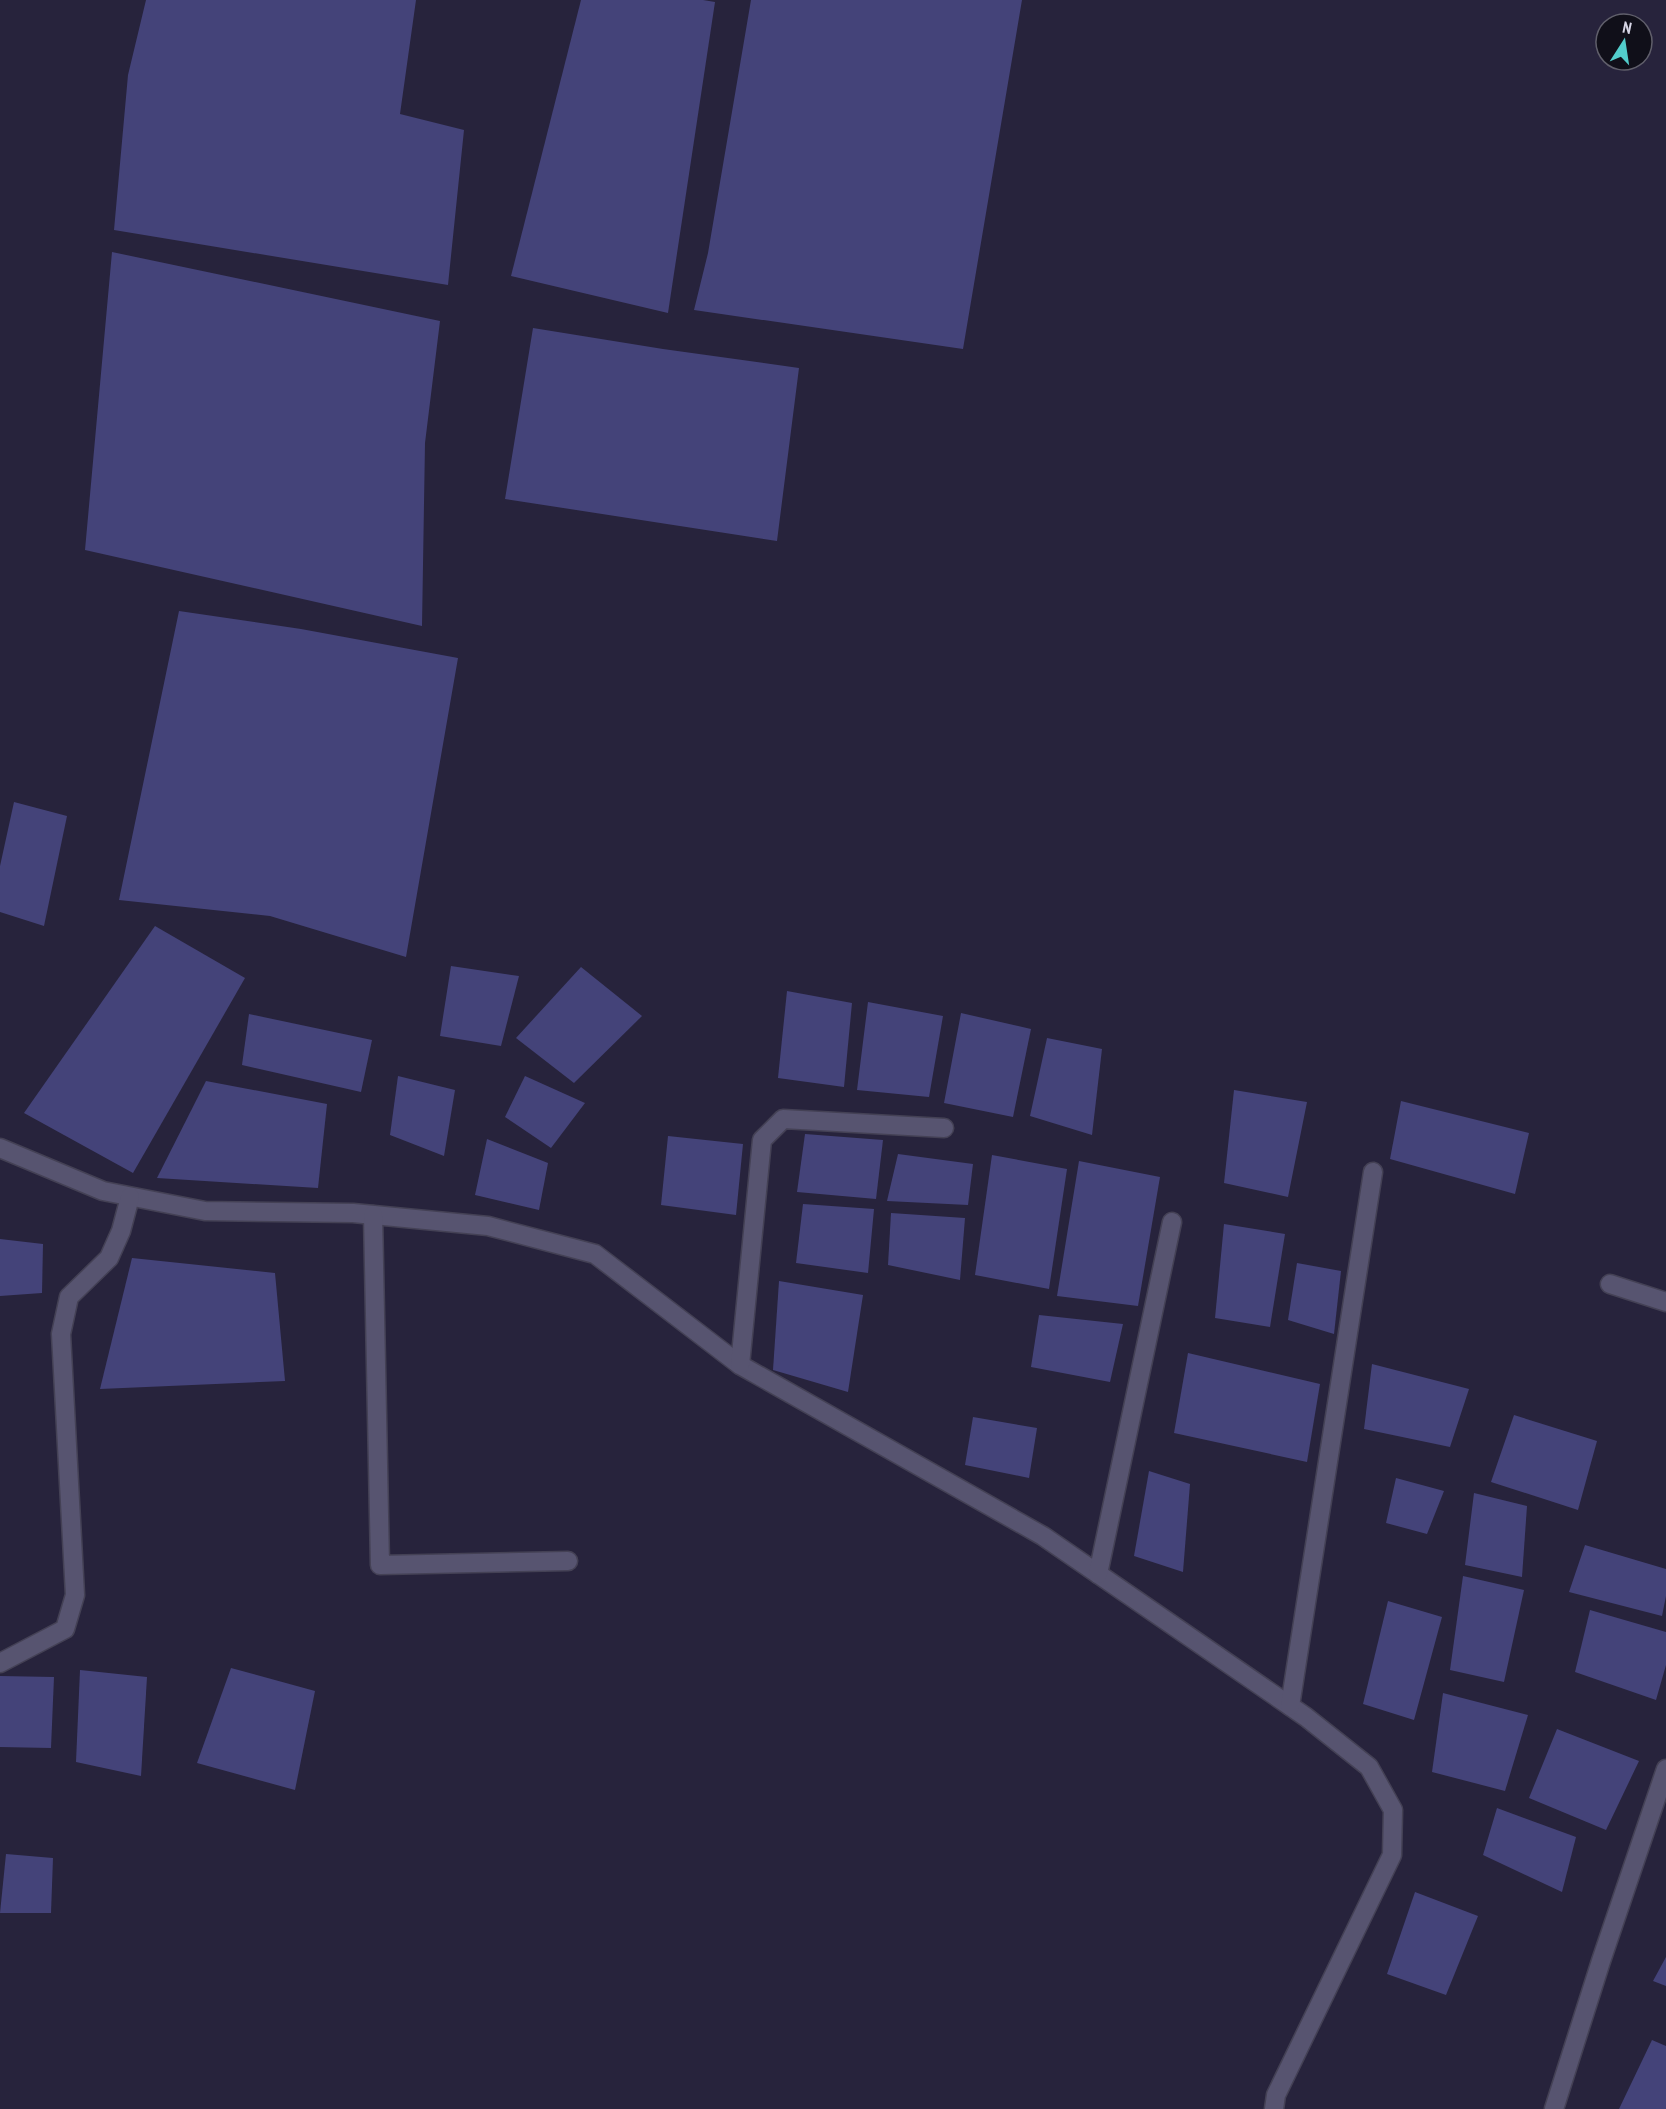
<svg xmlns="http://www.w3.org/2000/svg" width="1666" height="2109" viewBox="0 0 1666 2109" font-family="'PT Sans Narrow',sans-serif">
  <style>
    .building { fill: #444379 }
    .lines { fill: none; stroke-linecap: round; stroke-linejoin: round }
    .minor-casing { stroke: #444155; stroke-width: 21 }
    .minor { stroke: #575470; stroke-width: 18 }
  </style>
  <rect width="100%" height="100%" fill="#27233c"/>
  <g class="building">
    <polygon points="146,0 416,0 400,114 464,130 448,285 114,230 128,75"/>
    <polygon points="581,0 703,0 715,2 668,313 511,276"/>
    <polygon points="751,0 1022,0 963,349 694,310 708,253"/>
    <polygon points="112,252 440,321 425,443 422,626 85,550"/>
    <polygon points="533,328 663,349 799,368 777,541 505,499"/>
    <polygon points="179,611 301,629 458,658 406,957 270,916 119,900"/>
    <polygon points="14,802 67,816 44,926 0,912 0,866"/>
    <polygon points="155,926 245,978 133,1173 24,1113"/>
    <polygon points="451,966 519,976 501,1046 440,1036"/>
    <polygon points="581,967 642,1016 574,1083 516,1038"/>
    <polygon points="787,991 852,1003 844,1087 778,1078"/>
    <polygon points="868,1002 943,1016 929,1097 857,1090"/>
    <polygon points="961,1013 1031,1029 1013,1117 944,1103"/>
    <polygon points="249,1014 372,1040 361,1092 242,1065"/>
    <polygon points="1047,1038 1102,1049 1092,1135 1030,1116"/>
    <polygon points="398,1076 455,1090 444,1156 390,1135"/>
    <polygon points="525,1076 585,1103 551,1148 505,1117"/>
    <polygon points="206,1081 327,1104 318,1188 157,1178"/>
    <polygon points="1234,1090 1307,1102 1288,1197 1224,1183"/>
    <polygon points="1401,1101 1529,1133 1515,1194 1390,1159"/>
    <polygon points="805,1134 883,1140 876,1199 797,1192"/>
    <polygon points="668,1136 743,1144 736,1215 661,1205"/>
    <polygon points="487,1139 548,1163 539,1210 475,1195"/>
    <polygon points="898,1154 973,1164 968,1205 887,1201"/>
    <polygon points="992,1155 1067,1169 1049,1289 975,1275"/>
    <polygon points="1079,1161 1160,1177 1138,1306 1057,1296"/>
    <polygon points="803,1204 874,1209 868,1273 796,1263"/>
    <polygon points="891,1213 965,1218 960,1280 888,1265"/>
    <polygon points="1224,1224 1285,1234 1270,1327 1215,1318"/>
    <polygon points="0,1239 43,1244 42,1293 0,1296"/>
    <polygon points="132,1258 275,1273 285,1381 100,1389"/>
    <polygon points="1297,1263 1341,1271 1334,1334 1288,1320"/>
    <polygon points="779,1281 863,1295 848,1392 773,1370"/>
    <polygon points="1039,1315 1123,1324 1110,1382 1031,1367"/>
    <polygon points="1188,1353 1320,1384 1307,1462 1174,1433"/>
    <polygon points="1372,1364 1469,1389 1450,1447 1364,1429"/>
    <polygon points="1514,1415 1597,1441 1578,1510 1491,1482"/>
    <polygon points="973,1417 1037,1428 1029,1478 965,1465"/>
    <polygon points="1149,1471 1190,1484 1183,1572 1134,1556"/>
    <polygon points="1396,1478 1444,1491 1427,1534 1386,1523"/>
    <polygon points="1474,1493 1527,1506 1522,1577 1465,1565"/>
    <polygon points="1585,1545 1666,1569 1666,1596 1662,1616 1569,1592"/>
    <polygon points="1463,1576 1524,1590 1504,1682 1450,1670"/>
    <polygon points="1388,1601 1442,1617 1414,1720 1363,1704"/>
    <polygon points="1590,1610 1666,1632 1666,1665 1656,1700 1575,1672"/>
    <polygon points="231,1668 315,1691 295,1790 197,1763"/>
    <polygon points="80,1670 147,1677 141,1776 76,1762"/>
    <polygon points="0,1676 54,1677 51,1748 0,1747"/>
    <polygon points="1443,1693 1528,1715 1505,1791 1432,1772"/>
    <polygon points="1557,1729 1639,1761 1606,1830 1529,1798"/>
    <polygon points="1497,1808 1576,1837 1562,1892 1483,1855"/>
    <polygon points="6,1854 53,1858 51,1913 0,1913"/>
    <polygon points="1415,1892 1478,1916 1446,1995 1387,1974"/>
    <polygon points="1666,1957 1666,1986 1653,1981"/>
    <polygon points="1652,2040 1666,2046 1666,2109 1619,2109"/>
  </g>
  <g class="lines">
    <defs>
      <g id="minor">
        <polyline points="0,1148 103,1191 205,1211 353,1213 488,1226 595,1254 740,1365 1043,1536 1306,1717 1369,1767 1393,1810 1392,1855 1276,2095 1274,2109"/>
        <polyline points="373,1215 380,1565 568,1561"/>
        <polyline points="1610,1284 1666,1302"/>
        <polyline points="740,1365 762,1140 783,1119 944,1128"/>
        <polyline points="1098,1574 1172,1222"/>
        <polyline points="0,1663 65,1629 75,1595 61,1334 69,1297 109,1258 121,1231 130,1197"/>
        <polyline points="1290,1706 1373,1172"/>
        <polyline points="1554,2109 1601,1961 1666,1769"/>
      </g>
    </defs>
    <use href="#minor" class="minor-casing"/>
    <use href="#minor" class="minor"/>
  </g>
  <g transform="translate(1624 42) rotate(12)"><circle r="28" fill="#100f19" stroke="#605f6b" stroke-width="1.5"/>
  <path d="M0-4.5L10 22L0 15L-10 22Z" fill="#52cdcc"/>
  <text y="-9" font-size="16" font-weight="bold" text-anchor="middle" fill="#d7d6e6">N</text>
  </g>
</svg>
